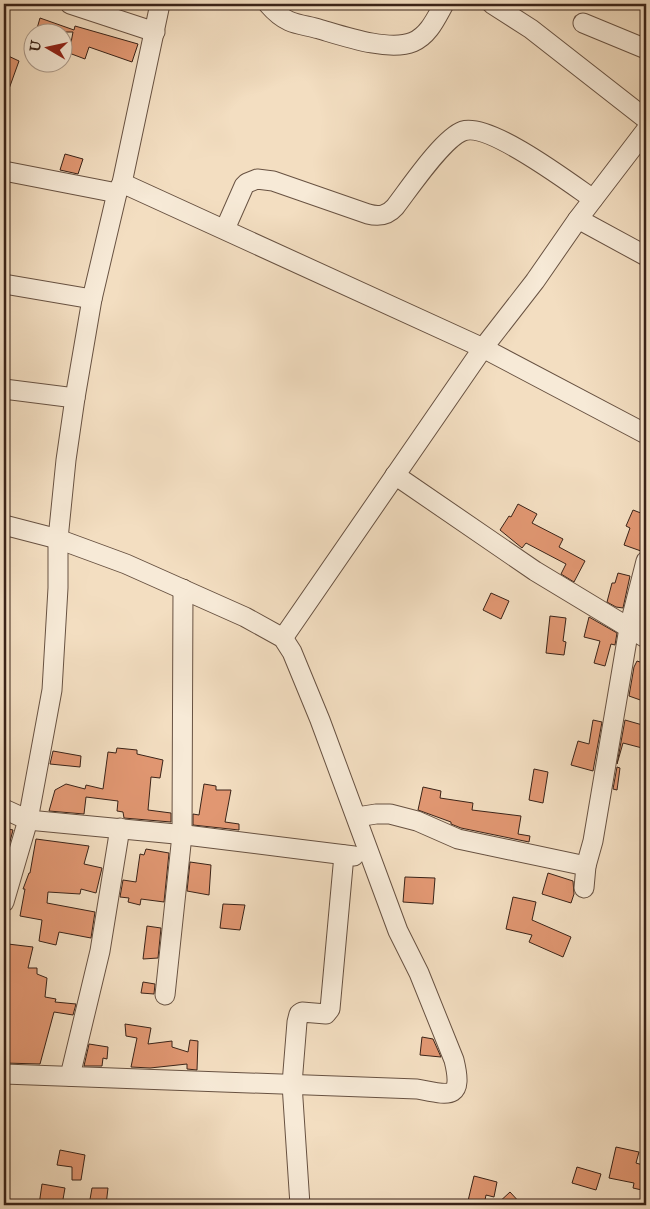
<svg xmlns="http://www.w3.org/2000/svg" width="650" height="1209" viewBox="0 0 650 1209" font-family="'IM FELL Great Primer',serif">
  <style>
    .building { fill: #e19772; stroke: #3a2318 }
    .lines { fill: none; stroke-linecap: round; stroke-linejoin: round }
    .minor-casing { stroke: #685242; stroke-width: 21 }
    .minor { stroke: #f7ead7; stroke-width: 19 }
  </style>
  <rect width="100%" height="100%" fill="#f3dec1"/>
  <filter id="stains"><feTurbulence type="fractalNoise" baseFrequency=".004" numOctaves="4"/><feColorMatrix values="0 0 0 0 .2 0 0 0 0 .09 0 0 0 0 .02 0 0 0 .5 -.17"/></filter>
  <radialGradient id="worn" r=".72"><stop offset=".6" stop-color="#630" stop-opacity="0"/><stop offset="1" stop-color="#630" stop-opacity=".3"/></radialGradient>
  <g class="building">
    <polygon points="40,18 74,30 75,26 138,44 132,62 89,47 85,59 69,53 73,32 36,32"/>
    <polygon points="4,54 19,61 5,100 4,99"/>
    <polygon points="65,154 83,159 78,174 60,170"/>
    <polygon points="518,504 537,514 532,523 563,539 559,547 585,561 574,582 561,574 566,564 526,543 522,548 500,530 509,516 511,517"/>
    <polygon points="633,510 646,515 646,537 641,551 624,545 630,528 626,526"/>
    <polygon points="618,573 630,576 623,608 616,607 607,602 612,583 615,583"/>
    <polygon points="491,593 509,601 501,619 483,610"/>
    <polygon points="550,616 566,618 563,641 566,642 564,655 546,653"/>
    <polygon points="589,617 617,633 615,645 611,644 605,666 594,663 600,641 584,637"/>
    <polygon points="637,661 646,664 646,702 629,696 634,667"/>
    <polygon points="593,720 602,722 593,771 571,765 578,741 589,744"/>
    <polygon points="625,720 646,726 646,749 623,743 617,764"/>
    <polygon points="117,748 137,750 137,754 163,760 160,778 151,777 148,810 171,813 171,822 124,818 123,812 117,811 118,801 86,797 84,814 49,811 55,790 66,784 85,789 86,785 103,789 108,752 116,753"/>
    <polygon points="53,751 81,756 80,767 50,764"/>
    <polygon points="617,767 620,768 617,790 613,789"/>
    <polygon points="534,769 548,772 543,803 529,800"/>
    <polygon points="204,784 216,786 216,790 231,790 225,822 239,824 239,830 193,825 193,814 199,815"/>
    <polygon points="423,787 441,791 440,798 473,803 472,810 521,816 518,834 530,836 529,842 461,828 451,824 451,822 418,810"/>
    <polygon points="4,828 13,830 8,849 4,856"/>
    <polygon points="36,839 89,846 84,864 102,868 96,893 81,889 80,894 48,892 47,903 95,912 91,938 59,932 56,945 39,941 42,920 20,916 25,889 23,889 29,873 30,873"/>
    <polygon points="146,849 169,853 164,902 141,899 140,905 128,902 129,898 120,897 123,880 136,882 140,854 144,855"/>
    <polygon points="190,862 211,865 209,895 187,891"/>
    <polygon points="548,873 573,881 574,894 571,903 542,894"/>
    <polygon points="405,877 435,878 433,904 403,902"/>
    <polygon points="513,897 536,902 532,920 571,937 563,957 529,942 532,935 506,929"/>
    <polygon points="223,904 245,905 240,930 220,928"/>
    <polygon points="147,926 161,928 158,958 143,959"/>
    <polygon points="8,944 33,947 28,968 37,968 37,974 47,978 45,997 56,999 55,1002 76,1004 73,1015 54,1012 40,1064 4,1063 4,968"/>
    <polygon points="143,982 155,984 154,994 141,993"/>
    <polygon points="125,1024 151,1028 148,1044 172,1041 172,1047 188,1052 190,1040 198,1041 197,1070 187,1069 187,1064 150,1068 131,1067 137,1038 126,1036"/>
    <polygon points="422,1037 433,1039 441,1057 420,1055"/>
    <polygon points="89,1044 108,1047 107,1059 103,1058 102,1066 84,1066"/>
    <polygon points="616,1147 639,1152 636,1163 646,1166 646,1191 633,1188 634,1183 609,1178"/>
    <polygon points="60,1150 85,1155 81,1180 72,1180 72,1167 57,1165"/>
    <polygon points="577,1167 601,1174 596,1190 572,1183"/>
    <polygon points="474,1176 497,1182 494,1197 486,1195 484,1205 467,1205"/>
    <polygon points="42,1184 65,1188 62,1205 39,1205"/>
    <polygon points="92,1188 108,1188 106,1205 89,1205"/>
    <polygon points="510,1192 522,1205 496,1205"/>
  </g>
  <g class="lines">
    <defs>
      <g id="minor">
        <polyline points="70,4 155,32"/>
        <path d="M268,4c6,7 12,13 21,17 9,4 20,5 30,8 24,7 70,23 94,13 16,-7 23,-24 31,-38"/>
        <polyline points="492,4 531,29 646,119"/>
        <polyline points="583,23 646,49"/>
        <polyline points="4,171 117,193"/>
        <polyline points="122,183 483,348 646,434"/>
        <polyline points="578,219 646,256"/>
        <path d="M225,229l19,-43 3,-3 10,-4 16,2 95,33c11,3 19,2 27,-7 14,-18 48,-69 68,-76 26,-9 107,52 130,68"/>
        <polyline points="4,284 92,299"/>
        <polyline points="4,389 75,398"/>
        <polyline points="395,475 535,571 646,638"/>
        <path d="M4,525l54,14 68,25 119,53 38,21 9,14 28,68 78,211 21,42 35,87c10,41 -5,35 -37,29l-413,-15"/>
        <polyline points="283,638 483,348 535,281 578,219 646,130"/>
        <polyline points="4,809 28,820 186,835 354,856"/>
        <polyline points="357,817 376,814 390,814 417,821 458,839 586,866"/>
        <polyline points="584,888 586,866 593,841 629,628 646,561"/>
        <polyline points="4,902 28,820 52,690 58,588 58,539 66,460 75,398 92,299 117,193 122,183 160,4"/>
        <polyline points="165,995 182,835 183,589"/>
        <polyline points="70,1076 100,951 120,828"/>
        <polyline points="300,1205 292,1084 297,1022 299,1014 302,1012 326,1014 330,1009 344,855"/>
      </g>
    </defs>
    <use href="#minor" class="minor-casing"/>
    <use href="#minor" class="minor"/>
  </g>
  <rect width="650" height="1209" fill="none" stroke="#f3dec1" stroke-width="20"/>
  <rect x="5" y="5" width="640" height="1199" fill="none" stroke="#3a2318" stroke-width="2.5"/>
  <rect x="10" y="10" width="630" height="1189" fill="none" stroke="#3a2318"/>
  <g transform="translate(48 48) rotate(279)"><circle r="24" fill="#f7ead7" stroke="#ab9a8b"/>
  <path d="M0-4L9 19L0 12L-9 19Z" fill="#8f2418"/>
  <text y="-8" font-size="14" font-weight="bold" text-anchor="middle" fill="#3a2318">U</text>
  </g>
  <rect width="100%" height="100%" filter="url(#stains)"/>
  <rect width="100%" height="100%" fill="url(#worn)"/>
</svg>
